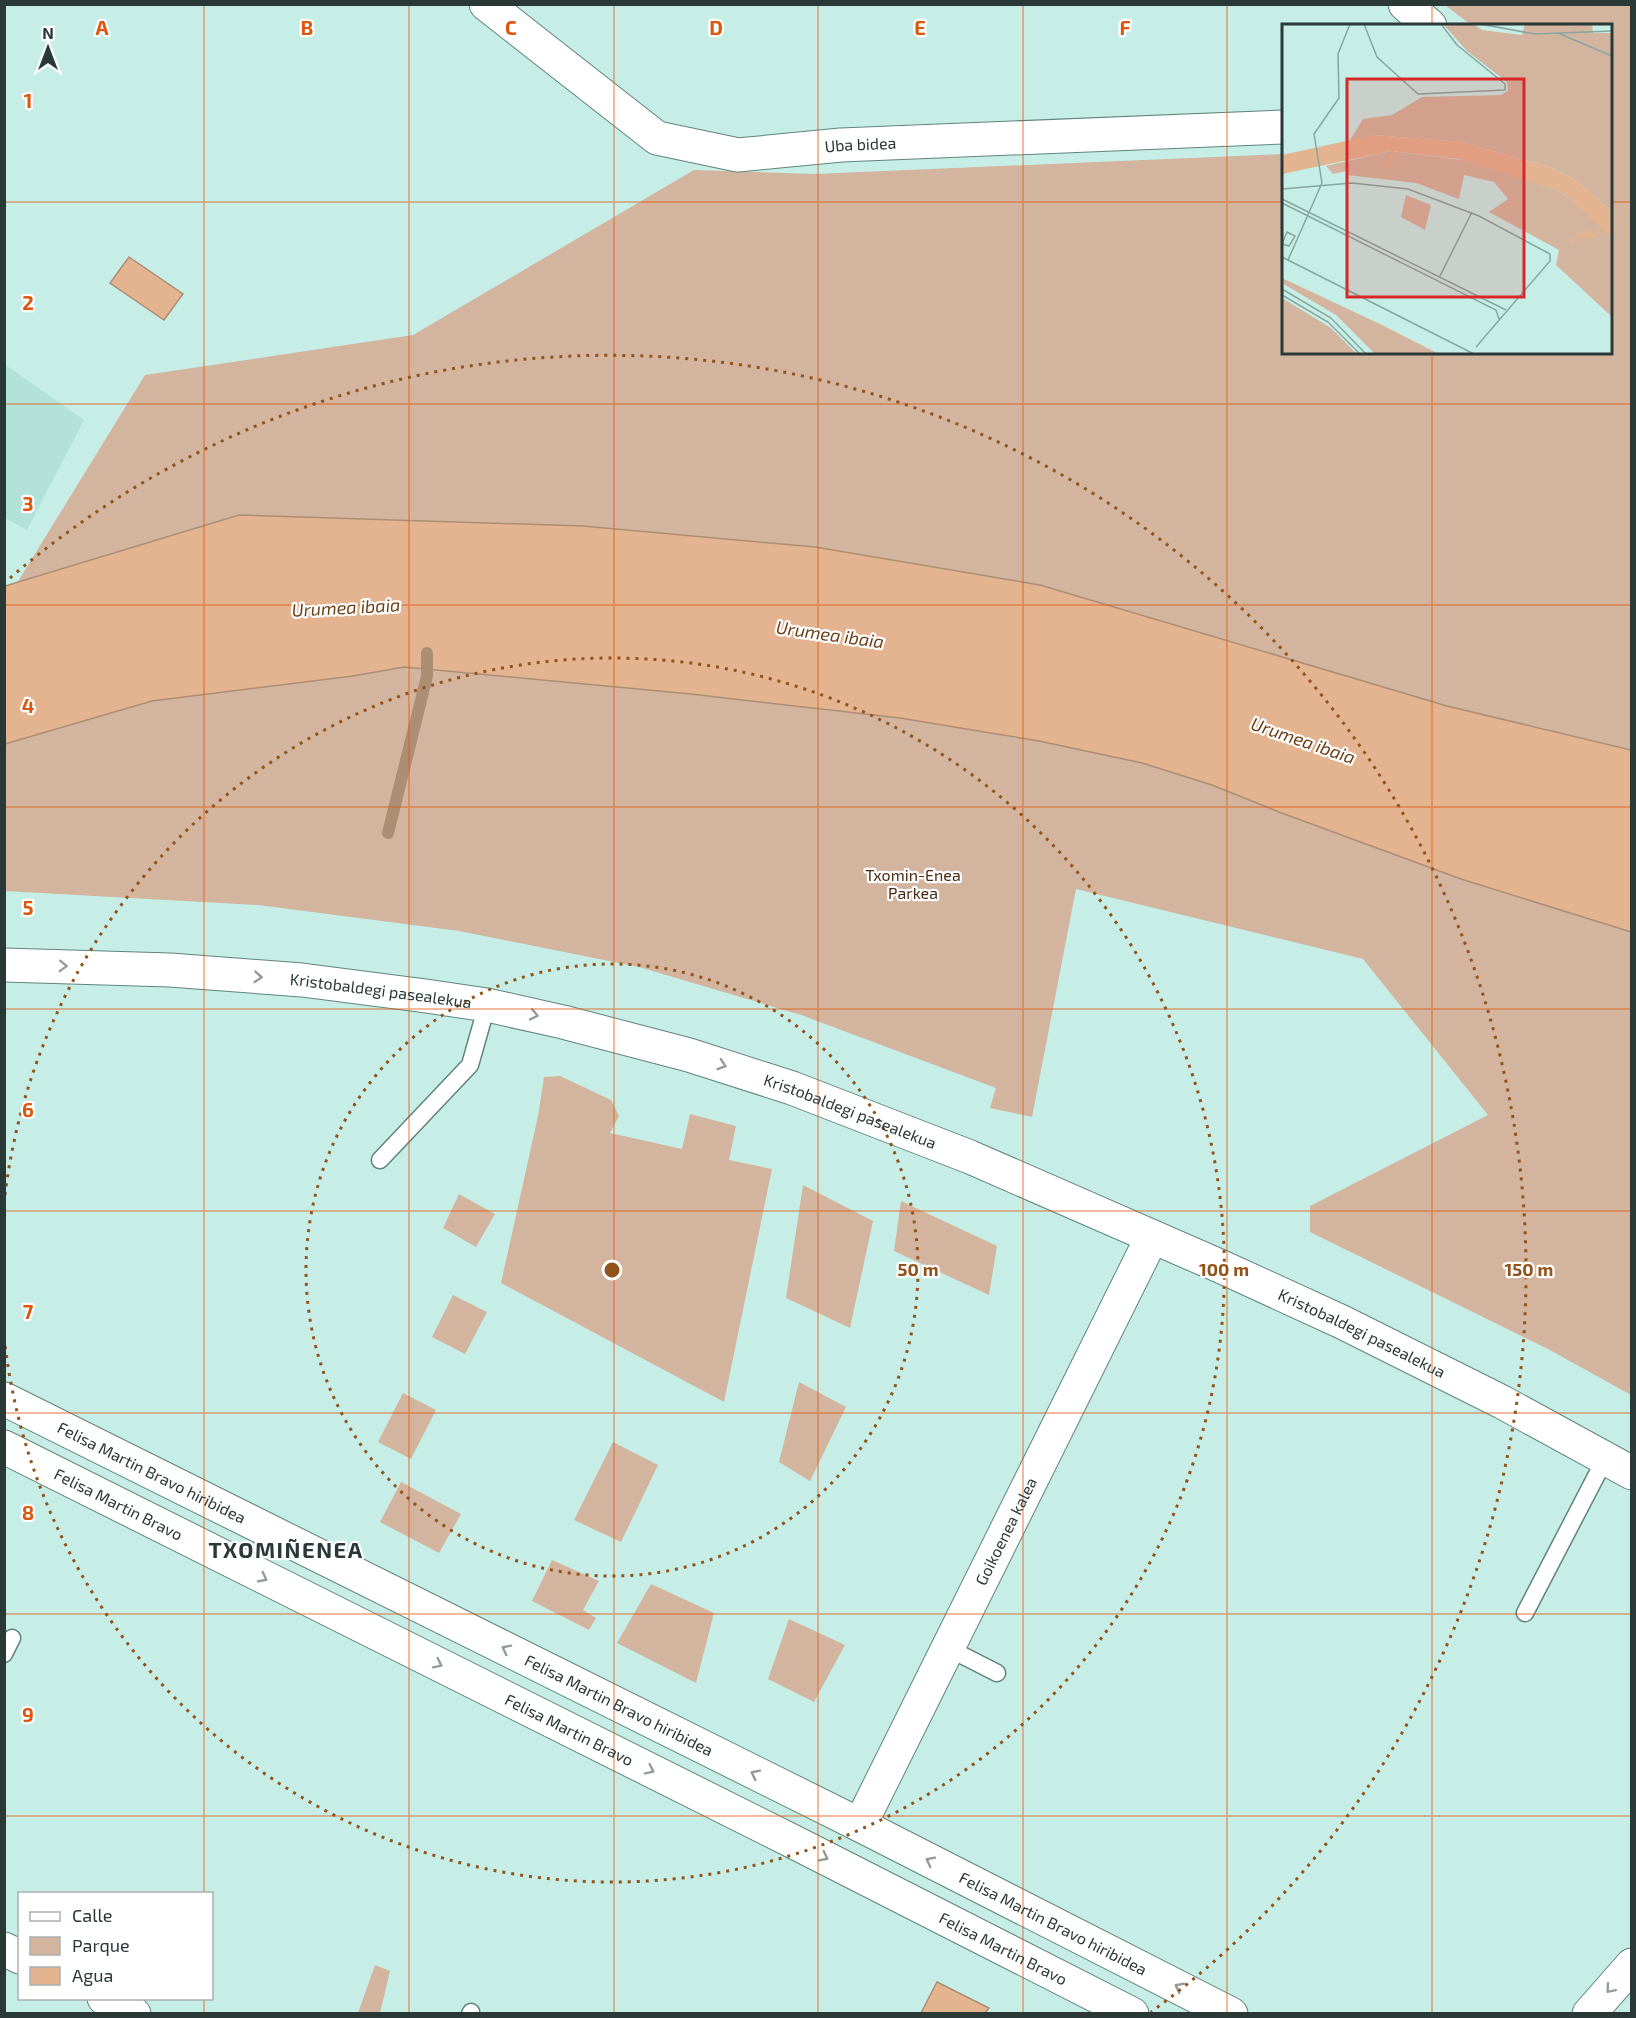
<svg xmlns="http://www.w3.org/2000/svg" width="1636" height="2018" viewBox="0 0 1636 2018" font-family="'Exo 2',sans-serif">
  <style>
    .built { fill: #b2e2d8 }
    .green { fill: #d3b59f }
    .water { fill: #e4b390; stroke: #ac8e75; stroke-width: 1.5 }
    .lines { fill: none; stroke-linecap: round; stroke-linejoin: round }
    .stream { stroke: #ac8e75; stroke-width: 12 }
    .lane-casing { stroke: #60847d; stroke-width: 19 }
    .street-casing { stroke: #60847d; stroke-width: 35 }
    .secondary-casing { stroke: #60847d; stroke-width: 35 }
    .lane { stroke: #fff; stroke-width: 16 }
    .street { stroke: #fff; stroke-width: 33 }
    .secondary { stroke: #fff; stroke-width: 33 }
    .oneway { stroke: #949c9a }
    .grid { fill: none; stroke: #de570e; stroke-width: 1.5; stroke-opacity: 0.55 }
    .ring { fill: none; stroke: #92531a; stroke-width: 3; stroke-dasharray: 3 6 }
    .labels { text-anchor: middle; stroke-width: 4.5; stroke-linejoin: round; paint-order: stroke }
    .street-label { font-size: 16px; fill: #2a3936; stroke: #fff }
    .park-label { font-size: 16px; fill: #4b2a0f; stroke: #fff }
    .water-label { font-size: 18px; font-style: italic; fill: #6d3f17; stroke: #fff }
    .district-label { font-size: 22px; font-weight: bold; letter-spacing: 1.5px; fill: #2a3936; stroke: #fff }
    .inset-river { fill: none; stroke: #e4b390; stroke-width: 3 }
    .inset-road { fill: none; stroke: #88a6a0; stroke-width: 1.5 }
    .view { fill: #d62828; fill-opacity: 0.15; stroke: #d62828; stroke-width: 3 }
    .inset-edge { fill: none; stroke: #2a3936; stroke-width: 3 }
    .grid-label { font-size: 20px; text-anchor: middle; font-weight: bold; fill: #de570e; stroke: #fff; stroke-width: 4.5; stroke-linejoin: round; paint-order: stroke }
    .centre { fill: #92531a; stroke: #fff; stroke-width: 3 }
    .ring-label { font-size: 18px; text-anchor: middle; font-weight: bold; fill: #92531a; stroke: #fff; stroke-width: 4.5; stroke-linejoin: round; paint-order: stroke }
  </style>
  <rect width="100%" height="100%" fill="#c7eee6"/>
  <polygon class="built" points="4,364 84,420 27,530 5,518"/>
  <g class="green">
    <polygon points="1445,5 1631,5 1631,750 1447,706 1040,585 815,547 583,526 17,583 145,375 413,335 694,170 815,174 1283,154 1284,352 1610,352 1610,26 1471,25"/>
    <polygon points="404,667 691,694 900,718 1039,741 1142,763 1212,785 1279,812 1461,879 1631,932 1631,1395 1548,1349 1310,1232 1310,1206 1488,1115 1363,959 1076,889 1032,1117 990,1108 996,1088 801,1015 639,967 459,931 258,905 5,891 4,744 152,701 353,676"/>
    <polygon points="560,1076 611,1100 619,1116 610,1133 682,1149 690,1114 736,1126 729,1160 772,1169 724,1402 501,1283 538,1116 544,1077"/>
    <polygon points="803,1185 873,1221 850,1328 786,1298"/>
    <polygon points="459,1194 495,1214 476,1247 443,1228"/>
    <polygon points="901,1201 997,1246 989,1295 894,1251"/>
    <polygon points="453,1295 487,1312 465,1354 432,1337"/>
    <polygon points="799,1382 846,1407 810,1481 779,1462"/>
    <polygon points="403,1393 436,1410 411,1459 378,1442"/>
    <polygon points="613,1442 658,1465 621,1542 574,1520"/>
    <polygon points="401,1482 461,1514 439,1553 380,1522"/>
    <polygon points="552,1560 599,1581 583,1610 596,1618 589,1630 532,1601"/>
    <polygon points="651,1584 714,1613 696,1683 617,1643"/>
    <polygon points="789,1619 845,1645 814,1702 768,1679"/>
    <polygon points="375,1965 390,1971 380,2013 358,2013"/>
  </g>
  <g class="water">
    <polygon points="129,257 183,294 164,320 110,283"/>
    <polygon points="239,515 583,526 815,547 1040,585 1447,706 1631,750 1631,932 1461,879 1279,812 1212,785 1142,763 1039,741 900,718 691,694 404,667 353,676 152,701 5,744 5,586"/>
    <polygon points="937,1982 989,2008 985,2013 921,2013"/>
  </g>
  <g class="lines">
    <polyline class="stream" points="388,833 427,676 427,653"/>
    <defs>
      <g id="lane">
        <polyline points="380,1160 470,1065 487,1005"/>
        <polyline points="1525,1613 1605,1459"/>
        <polyline points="948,1648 997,1673"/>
        <polyline points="4,1654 12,1638"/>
        <polyline points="470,2014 471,2012"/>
      </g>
      <g id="street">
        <path id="s1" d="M486,4l171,134 81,17 103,-10 443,-18"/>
        <polyline points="1405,4 1430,26"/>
        <path id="s2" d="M4,965l166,5 132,10 124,16 61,9 76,17 126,33 103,33 178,69 252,110 120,55 160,80 130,71"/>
        <path id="s3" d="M4,1399l856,426 371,189"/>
        <path id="s4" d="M4,1447l786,393 342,174"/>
        <path id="s5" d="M860,1825l292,-588"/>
        <polyline points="1589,2014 1632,1965"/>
      </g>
      <g id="secondary">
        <polyline points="4,1949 20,1957"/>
        <polyline points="104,1998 134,2014"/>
      </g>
    </defs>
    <use href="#lane" class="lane-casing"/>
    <use href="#street" class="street-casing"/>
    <use href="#secondary" class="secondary-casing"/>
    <use href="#lane" class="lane"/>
    <use href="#street" class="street"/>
    <use href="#secondary" class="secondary"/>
  </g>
  <defs><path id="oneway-chevron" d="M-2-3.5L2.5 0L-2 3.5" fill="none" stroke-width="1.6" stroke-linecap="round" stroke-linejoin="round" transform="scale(1.5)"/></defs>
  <g class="oneway">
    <use href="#oneway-chevron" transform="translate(63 966) rotate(2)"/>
    <use href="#oneway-chevron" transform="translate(258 977) rotate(4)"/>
    <use href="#oneway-chevron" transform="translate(534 1015) rotate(12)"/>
    <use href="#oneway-chevron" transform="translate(722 1065) rotate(18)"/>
    <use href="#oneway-chevron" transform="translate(263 1578) rotate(27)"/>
    <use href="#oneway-chevron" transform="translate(506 1649) rotate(-153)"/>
    <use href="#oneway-chevron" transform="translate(438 1664) rotate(26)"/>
    <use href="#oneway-chevron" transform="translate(650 1770) rotate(26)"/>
    <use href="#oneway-chevron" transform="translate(755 1774) rotate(-153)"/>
    <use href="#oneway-chevron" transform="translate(824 1857) rotate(27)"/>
    <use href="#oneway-chevron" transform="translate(930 1861) rotate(-153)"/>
    <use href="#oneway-chevron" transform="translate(1179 1987) rotate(-153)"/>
    <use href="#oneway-chevron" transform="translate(1610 1989) rotate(131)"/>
  </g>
  <path class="grid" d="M204,4v1890M409,4v2010M614,4v2010M818,4v2010M1023,4v2010M1227,4v2010M1432,4v22M4,202h1280M1610,202h22M1432,352v1662M4,404h1628M4,605h1628M4,807h1628M4,1009h1628M4,1211h1628M4,1413h1628M4,1614h1628M4,1816h1628M204,1998v16"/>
  <g class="ring">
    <circle cx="612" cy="1270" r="306"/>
    <path d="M5 1195A612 612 0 1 1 5 1345"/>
    <path d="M10 578A917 917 0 1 1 1151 2012"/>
  </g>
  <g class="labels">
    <g class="street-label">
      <text dy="6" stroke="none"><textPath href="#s1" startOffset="423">Uba bidea</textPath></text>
      <text dy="6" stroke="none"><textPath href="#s2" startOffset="378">Kristobaldegi pasealekua</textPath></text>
      <text dy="6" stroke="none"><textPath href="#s2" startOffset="864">Kristobaldegi pasealekua</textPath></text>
      <text dy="6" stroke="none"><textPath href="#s2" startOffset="1422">Kristobaldegi pasealekua</textPath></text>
      <text dy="6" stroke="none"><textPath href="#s3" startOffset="165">Felisa Martin Bravo hiribidea</textPath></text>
      <text dy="6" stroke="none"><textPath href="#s4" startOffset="128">Felisa Martin Bravo</textPath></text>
      <text dy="6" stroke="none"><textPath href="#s5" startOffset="328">Goikoenea kalea</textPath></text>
      <text dy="6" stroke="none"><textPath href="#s3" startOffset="687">Felisa Martin Bravo hiribidea</textPath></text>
      <text dy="6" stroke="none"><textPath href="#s4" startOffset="632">Felisa Martin Bravo</textPath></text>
      <text dy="6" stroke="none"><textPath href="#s3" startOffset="1173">Felisa Martin Bravo hiribidea</textPath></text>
      <text dy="6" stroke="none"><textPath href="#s4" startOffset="1118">Felisa Martin Bravo</textPath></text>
    </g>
    <g class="park-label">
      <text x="913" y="881">Txomin-Enea<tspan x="913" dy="18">Parkea</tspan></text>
    </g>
    <g class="water-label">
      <text transform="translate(346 608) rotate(-3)" y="6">Urumea ibaia</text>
      <text transform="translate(830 635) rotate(8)" y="6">Urumea ibaia</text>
      <text transform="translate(1303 741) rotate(19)" y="6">Urumea ibaia</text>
    </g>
    <g class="district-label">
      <text x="286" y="1558">TXOMIÑENEA</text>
    </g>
  </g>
  <g transform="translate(1282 24)">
    <rect width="330" height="330" fill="#c7eee6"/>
    <path d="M161,0h31l8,6 40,5 3,-11h67l1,9h19v179l-37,-32 -25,-13 -90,-25 -87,-7 -24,7 14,-23 29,-4 30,-18 79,-2 7,-4 -1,-9 -40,-31zM109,127l80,10 87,29 12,9 42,37v81l-56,-52 3,-15 -70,-38 19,-13 -14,-17 -30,-7 -5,24 -43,-16 -69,-8v-4l-14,3 -7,-8zM124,171l25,10 -6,25 -24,-13zM0,254l100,47 57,29h-64l-39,-39 -54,-32zM0,274l49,30 26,26h-75z" fill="#d3b59f"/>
    <path d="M91,111l87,7 90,25 25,13 37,32v24l-11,-8 -6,11 -20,-2 -3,12 -2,-8 4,-6 15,-6 7,6 3,-8 -29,-28 -12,-9 -99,-31 -68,-8 -109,23v-19z" fill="#e4b390"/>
    <path class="inset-river" d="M107,145l4,-20"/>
    <path class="inset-road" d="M82,0l13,33 41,37 87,-4v-6l-48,-39 -16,-21M198,0l55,10 77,-3M278,10l52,22M40,159l-8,-49 25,-36 -1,-44 12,-30M0,165l70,-6 56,6 71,27 71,38v7l-74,86M0,175l224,111M0,179l214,107 3,9M5,208l8,4 -6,10 -7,-2zM0,233l192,97M6,236l34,-77M158,252l32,-64M0,265l49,29 35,36M0,271l46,27 32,32"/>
    <path class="view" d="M65,55h177v218h-177z"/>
    <rect width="330" height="330" class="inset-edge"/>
  </g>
  <g class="grid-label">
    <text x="102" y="35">A</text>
    <text x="307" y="35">B</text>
    <text x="511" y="35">C</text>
    <text x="716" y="35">D</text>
    <text x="920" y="35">E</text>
    <text x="1125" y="35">F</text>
    <text x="28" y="108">1</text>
    <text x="28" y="310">2</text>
    <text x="28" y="511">3</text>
    <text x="28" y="713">4</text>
    <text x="28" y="915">5</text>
    <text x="28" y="1117">6</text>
    <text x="28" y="1319">7</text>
    <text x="28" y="1520">8</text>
    <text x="28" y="1722">9</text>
  </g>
  <circle cx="612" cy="1270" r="9" class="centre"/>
  <g class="ring-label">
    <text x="918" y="1276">50 m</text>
    <text x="1224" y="1276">100 m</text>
    <text x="1529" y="1276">150 m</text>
  </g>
  <rect width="1636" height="2018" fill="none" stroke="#2a3936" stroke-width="12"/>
  <rect x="18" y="1892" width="195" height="108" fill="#ffffff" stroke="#aab0af" stroke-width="1.5"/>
  <rect x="30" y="1912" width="30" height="9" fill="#ffffff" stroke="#aab0af" stroke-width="1.5"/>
  <text x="72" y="1922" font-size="18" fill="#2a3936">Calle</text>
  <rect x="30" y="1937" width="30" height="18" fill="#d3b59f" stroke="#aab0af" stroke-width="1.5"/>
  <text x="72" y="1952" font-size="18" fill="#2a3936">Parque</text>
  <rect x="30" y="1967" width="30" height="18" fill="#e4b390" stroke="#aab0af" stroke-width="1.5"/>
  <text x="72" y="1982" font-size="18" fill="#2a3936">Agua</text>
  <g transform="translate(48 48)" stroke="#ffffff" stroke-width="4.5" paint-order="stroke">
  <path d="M0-4.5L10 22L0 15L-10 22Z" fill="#2a3936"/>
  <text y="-9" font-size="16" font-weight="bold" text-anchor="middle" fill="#2a3936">N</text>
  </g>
</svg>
